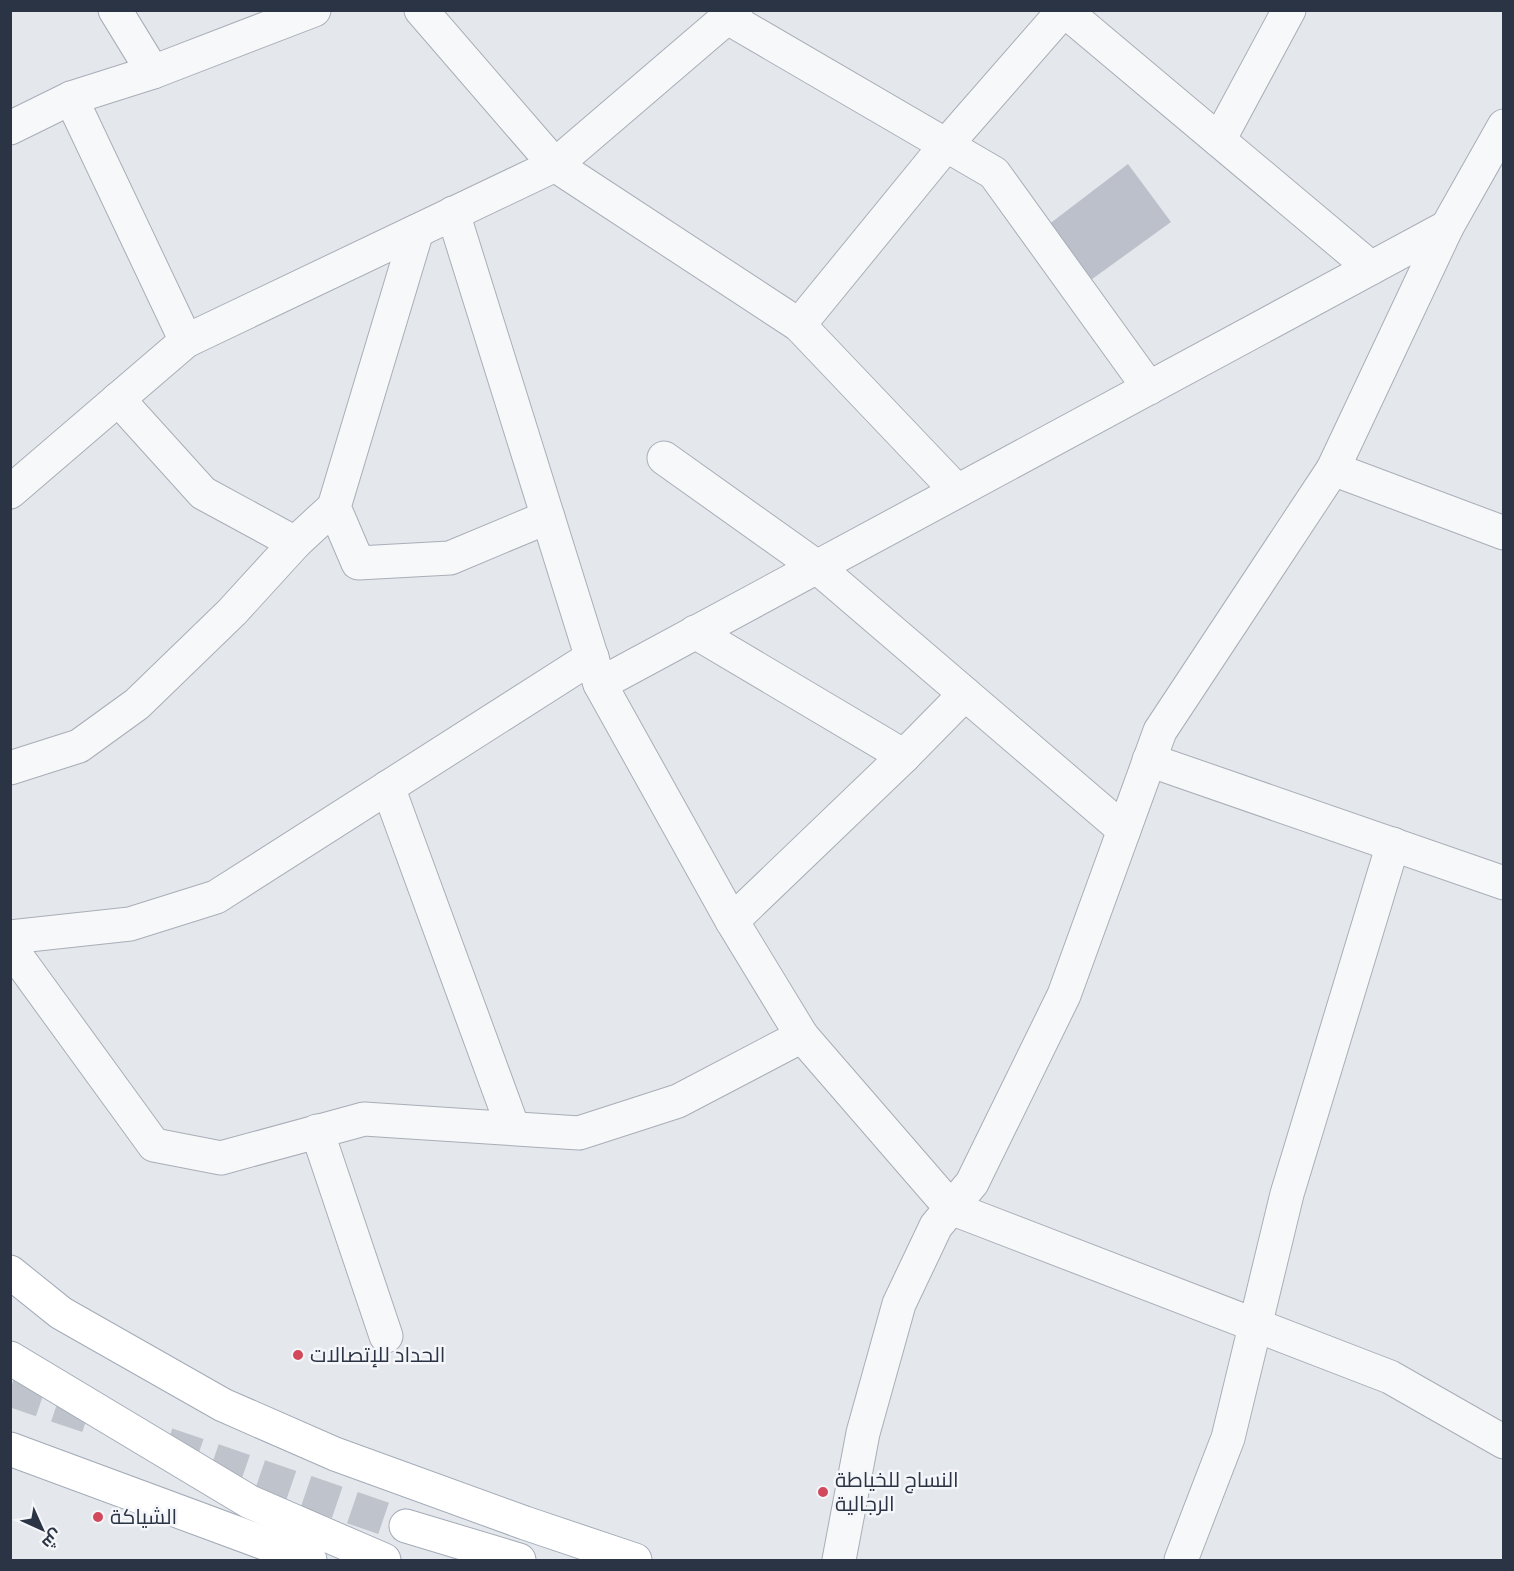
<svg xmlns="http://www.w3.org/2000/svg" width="1514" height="1571" viewBox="0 0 1514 1571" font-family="'Titillium Web',Cairo,sans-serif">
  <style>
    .building { fill: #bbc0ca }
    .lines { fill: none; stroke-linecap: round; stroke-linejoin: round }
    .major-tunnel { stroke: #bfc3cb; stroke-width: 33; stroke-dasharray: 33 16; stroke-linecap: butt }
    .minor-casing { stroke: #a9aeb7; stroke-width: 35 }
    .major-casing { stroke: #a3abb8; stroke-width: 35 }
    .minor { stroke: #f7f8fa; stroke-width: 33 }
    .major { stroke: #fff; stroke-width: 33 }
    .poi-dot { fill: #d1495b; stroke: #f4f6f9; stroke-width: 2 }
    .labels { text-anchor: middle; stroke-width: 5; stroke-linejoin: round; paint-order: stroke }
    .poi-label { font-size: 21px; fill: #2b3445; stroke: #f4f6f9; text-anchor: start }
  </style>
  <rect width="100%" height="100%" fill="#e4e7ec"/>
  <polygon class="building" points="1128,164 1171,222 1088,282 1048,225"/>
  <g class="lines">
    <g class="major-tunnel">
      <polyline points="10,1390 101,1421"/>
      <polyline points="167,1444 406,1526"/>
    </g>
    <defs>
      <g id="minor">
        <polyline points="115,10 153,72"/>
        <polyline points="421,10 555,165 799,325 957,491"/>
        <polyline points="1064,10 1371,268"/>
        <polyline points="728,18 994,173 1149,388"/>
        <polyline points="71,98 186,341"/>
        <polyline points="10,128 71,98 153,72 314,10"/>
        <polyline points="1219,140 1289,10"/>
        <polyline points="453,213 600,684 732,921 802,1036 951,1208 1390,1377 1504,1442"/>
        <polyline points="417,231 334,507 358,563 450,558 548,517"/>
        <polyline points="799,325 946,145 1064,10"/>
        <polyline points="118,399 203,493 295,543"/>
        <polyline points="664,458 817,567 1124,830"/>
        <polyline points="1333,469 1504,533"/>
        <polyline points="10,492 186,341 555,165 736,10"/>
        <polyline points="695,632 904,756"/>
        <polyline points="600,684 1447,227"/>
        <polyline points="1149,760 1504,883"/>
        <polyline points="10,768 79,746 137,704 232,612 295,543 334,507"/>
        <polyline points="388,787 513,1128"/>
        <polyline points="732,921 904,756 965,694"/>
        <polyline points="10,937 130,924 216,897 592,657"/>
        <polyline points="10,947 154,1145 221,1158 364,1119 579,1133 678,1101 802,1036"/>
        <polyline points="317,1131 386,1336"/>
        <polyline points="839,1560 863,1433 899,1304 936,1226 972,1183 1064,995 1160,731 1333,469 1447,227 1504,126"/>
        <polyline points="1181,1560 1228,1438 1287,1194 1393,844"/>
      </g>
      <g id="major">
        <polyline points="10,1272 61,1313 223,1405 335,1454 525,1523 635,1560"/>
        <polyline points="10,1358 250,1502 384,1560"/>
        <polyline points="10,1449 310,1560"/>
        <polyline points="406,1526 519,1560"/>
      </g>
    </defs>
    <use href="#minor" class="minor-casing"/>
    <use href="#major" class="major-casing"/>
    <use href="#minor" class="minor"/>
    <use href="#major" class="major"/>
  </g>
  <g class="poi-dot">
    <circle cx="298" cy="1355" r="6"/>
    <circle cx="823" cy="1492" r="6"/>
    <circle cx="98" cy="1517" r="6"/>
  </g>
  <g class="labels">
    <g class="poi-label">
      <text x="310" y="1362">الحداد للإتصالات</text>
      <text x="835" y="1487">النساج للخياطة<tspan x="835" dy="24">الرجالية</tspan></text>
      <text x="110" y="1524">الشياكة</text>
    </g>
  </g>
  <rect width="1514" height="1571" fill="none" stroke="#2b3445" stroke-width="24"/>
  <g transform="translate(42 1529) rotate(135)" stroke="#f4f6f9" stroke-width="4.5" paint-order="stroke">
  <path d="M0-4.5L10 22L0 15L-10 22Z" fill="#2b3445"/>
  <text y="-9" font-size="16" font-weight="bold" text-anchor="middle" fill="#2b3445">ش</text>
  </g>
</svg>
